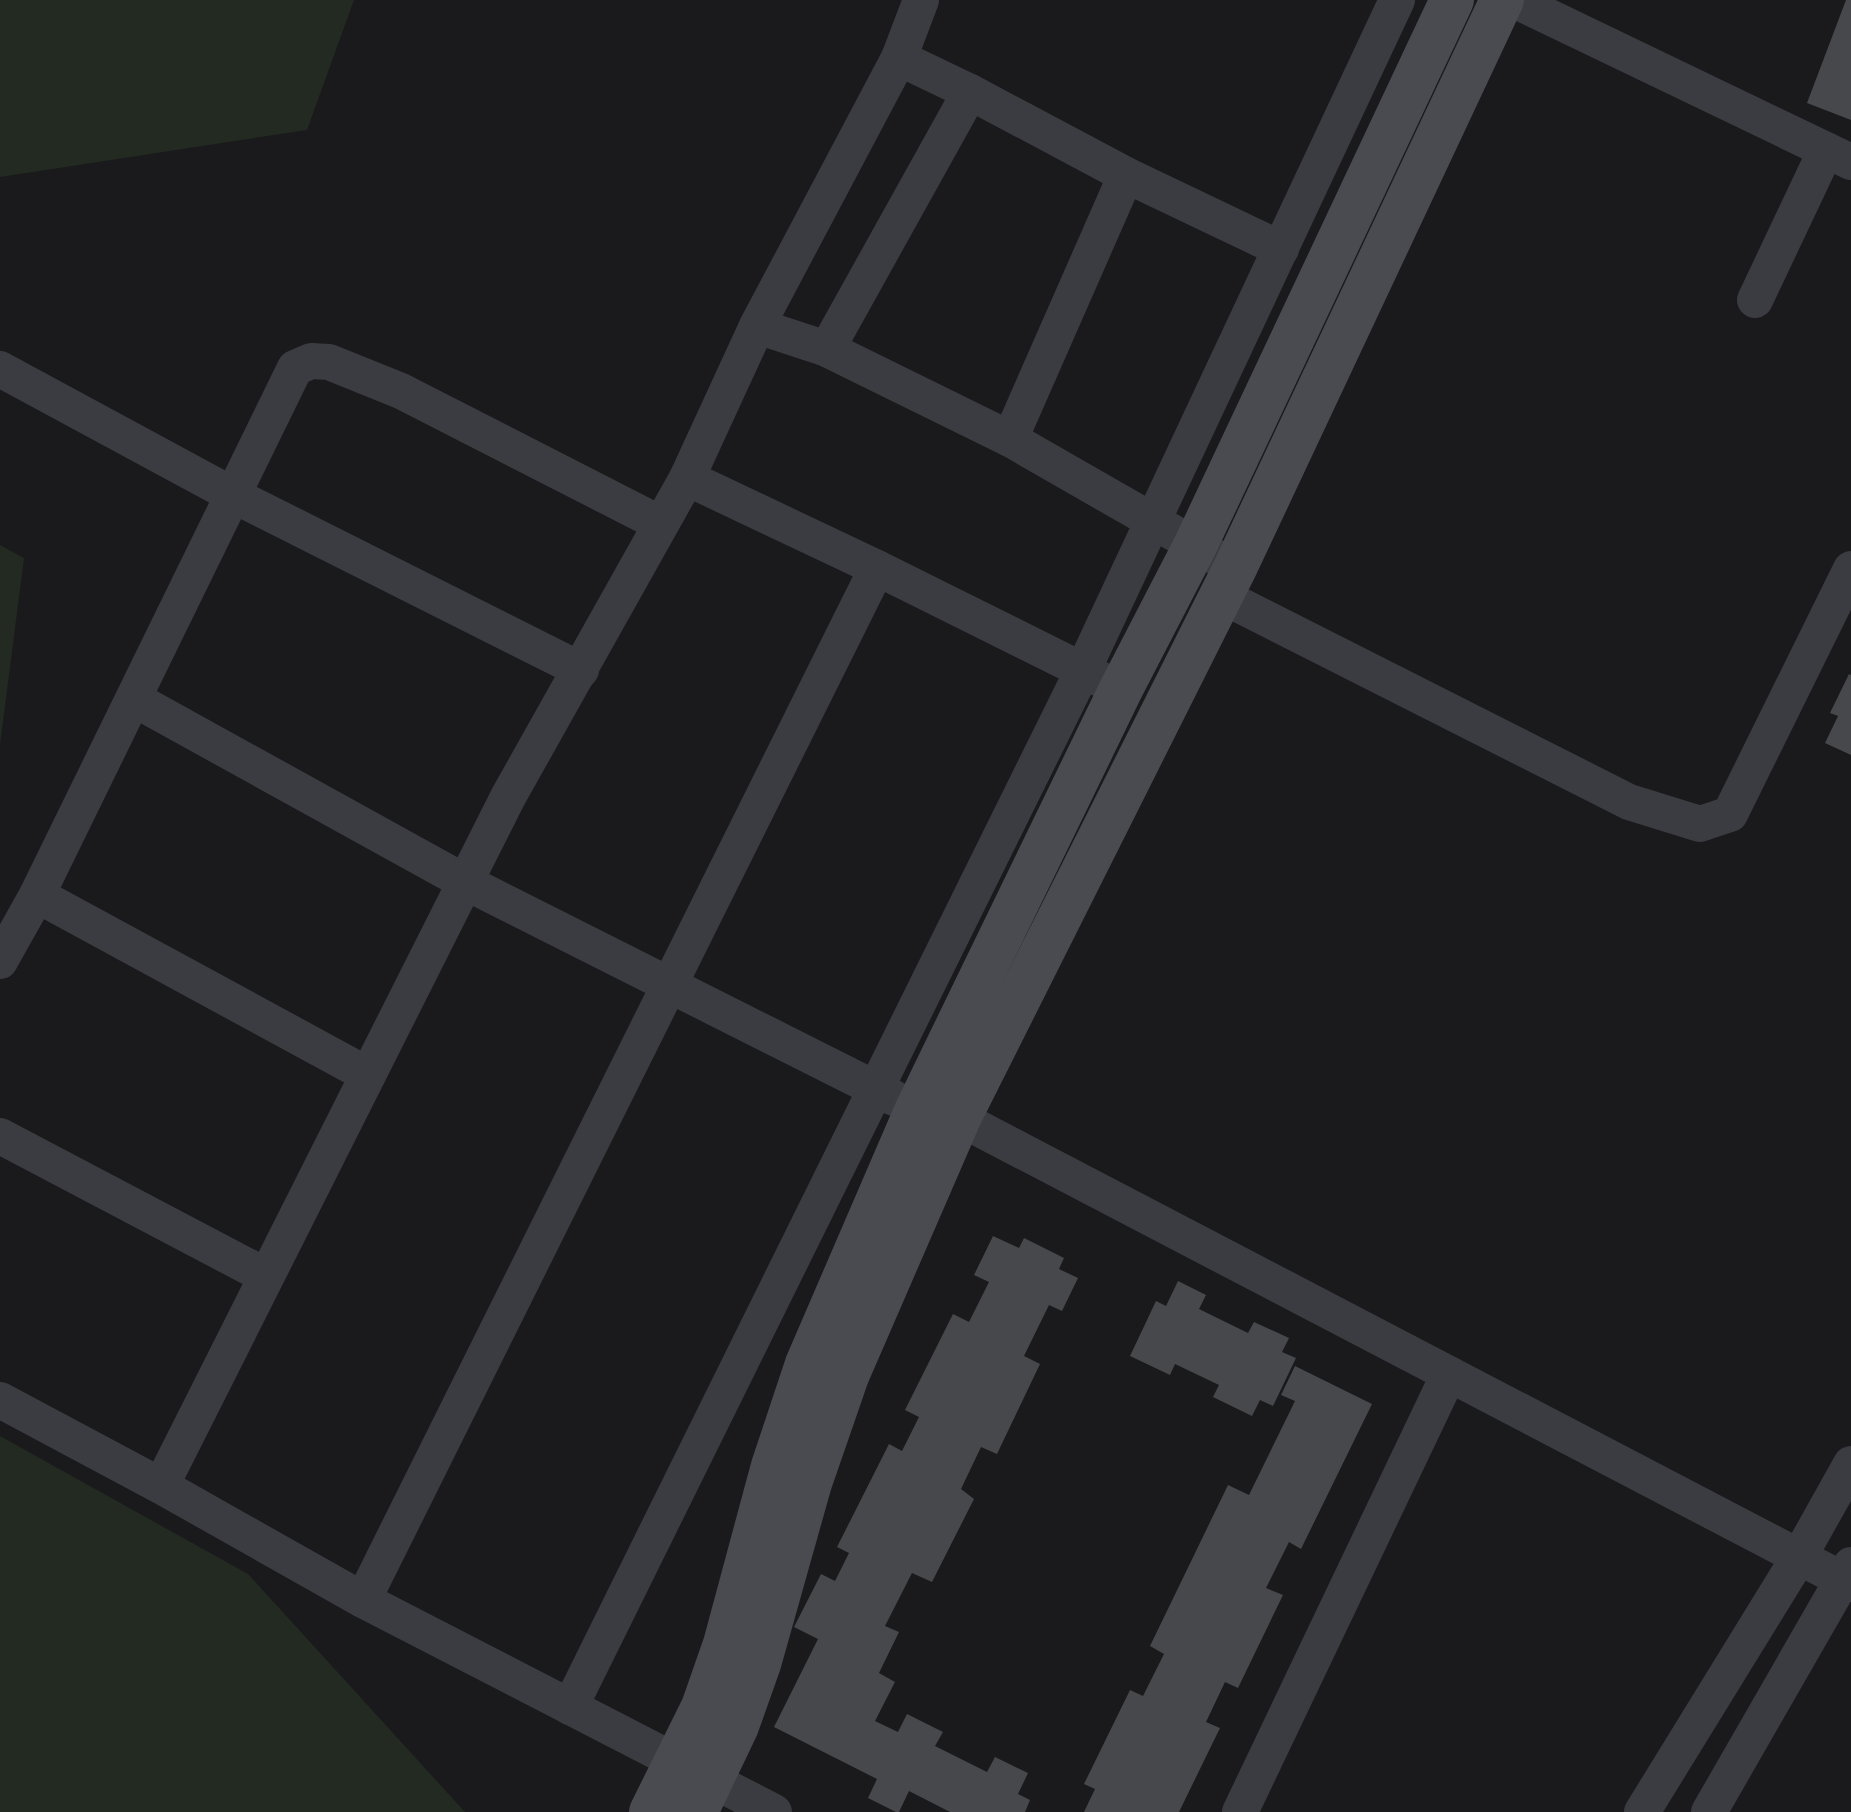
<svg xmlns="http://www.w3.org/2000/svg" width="1851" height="1812" viewBox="0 0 1851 1812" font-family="'Titillium Web',sans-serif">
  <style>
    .green { fill: #222a22 }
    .building { fill: #47484c }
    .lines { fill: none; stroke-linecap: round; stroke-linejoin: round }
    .street { stroke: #3b3c41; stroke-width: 36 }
    .secondary { stroke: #494b51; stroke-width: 44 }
  </style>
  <rect width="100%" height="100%" fill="#1a1a1c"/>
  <g class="green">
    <polygon points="0,0 354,0 307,130 0,177"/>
    <polygon points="0,545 24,558 0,745"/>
    <polygon points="0,1436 248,1574 465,1812 0,1812"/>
  </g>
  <g class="building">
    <polygon points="1846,0 1851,0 1851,120 1807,103"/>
    <polygon points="1849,674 1851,675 1851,755 1825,743 1838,716 1830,713"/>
    <polygon points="993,1236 1019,1248 1024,1238 1064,1258 1059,1269 1078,1278 1062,1311 1049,1305 1024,1356 1040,1364 997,1454 981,1447 961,1489 974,1499 932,1582 912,1573 885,1626 899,1632 879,1673 895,1682 875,1721 898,1732 907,1714 943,1732 935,1746 987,1772 995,1757 1028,1773 1018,1794 1030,1800 1025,1812 950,1812 909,1791 899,1812 896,1812 868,1798 877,1779 774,1727 818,1639 794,1627 821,1574 835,1581 849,1553 837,1547 889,1444 902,1451 919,1417 905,1410 953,1314 969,1322 989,1282 974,1275"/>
    <polygon points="1178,1281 1206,1295 1199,1309 1248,1333 1254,1322 1289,1338 1282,1352 1296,1358 1273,1406 1260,1400 1252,1416 1213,1397 1219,1385 1175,1364 1170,1375 1130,1356 1156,1301 1166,1306"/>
    <polygon points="1295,1366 1372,1404 1301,1549 1289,1542 1266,1588 1283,1595 1238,1688 1225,1682 1206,1722 1220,1728 1179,1812 1084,1812 1095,1789 1084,1784 1130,1690 1143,1696 1164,1654 1150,1646 1228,1485 1249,1495 1295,1401 1281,1395"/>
  </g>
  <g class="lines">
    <g class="street">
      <polyline points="1514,0 1851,162"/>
      <polyline points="899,58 970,92 1126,175 1281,249"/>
      <polyline points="1755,300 1826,150"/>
      <polyline points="757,326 827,349 1010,439 1219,559"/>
      <polyline points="827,349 970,92"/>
      <polyline points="0,369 233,495 581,670"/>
      <polyline points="1010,439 1126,175"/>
      <polyline points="687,478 877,568 1102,680"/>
      <polyline points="1220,595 1629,802 1700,824 1730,814 1851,569"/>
      <polyline points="134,699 465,882 894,1098"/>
      <polyline points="37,895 368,1075"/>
      <polyline points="0,961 37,895 295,368 311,361 329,362 401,391 659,523"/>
      <polyline points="959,1118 1851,1584"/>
      <polyline points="0,1136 266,1276"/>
      <polyline points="0,1400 161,1486 363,1600 774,1812"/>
      <polyline points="161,1486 508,797 687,478 757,326 899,58 921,0"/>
      <polyline points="363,1600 877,568"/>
      <polyline points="570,1707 1083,670 1397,0"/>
      <polyline points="1240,1812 1449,1374"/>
      <polyline points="1642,1812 1799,1557 1851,1464"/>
      <polyline points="1709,1812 1851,1565"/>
    </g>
    <g class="secondary">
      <polyline points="651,1812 703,1707 725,1644 773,1466 807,1364 917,1109 1121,689 1196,544 1452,0"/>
      <polyline points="696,1812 737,1726 759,1664 810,1483 847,1376 959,1118 1235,568 1502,0"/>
    </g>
  </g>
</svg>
